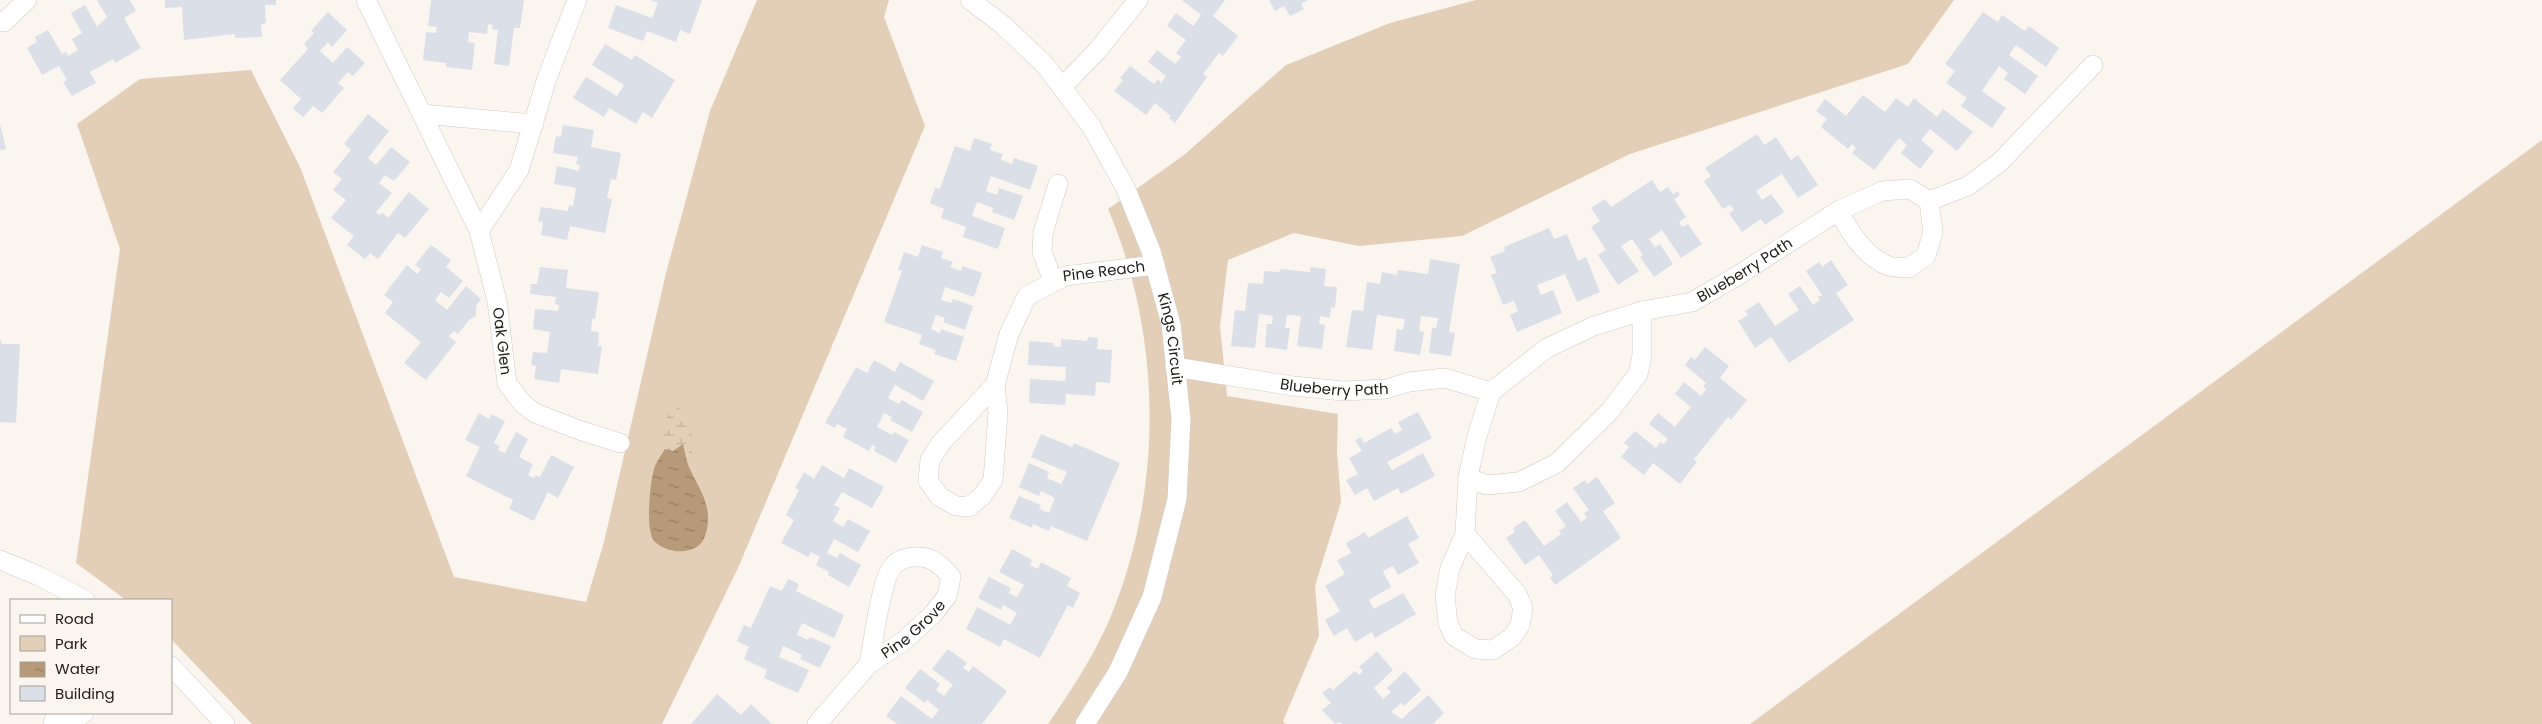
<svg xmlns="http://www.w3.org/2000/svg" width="2542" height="724" viewBox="0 0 2542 724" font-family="Poppins,sans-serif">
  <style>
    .green { fill: #e3cfb8 }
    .wetland { fill: url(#wetland-marsh) }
    .water { fill: url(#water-ripples) }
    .building { fill: #dbdfe7 }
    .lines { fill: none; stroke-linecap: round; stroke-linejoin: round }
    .minor-casing { stroke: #d1cbc5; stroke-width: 20 }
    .minor { stroke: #fff; stroke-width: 19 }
    .labels { text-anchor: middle; stroke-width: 4.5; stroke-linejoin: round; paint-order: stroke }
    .street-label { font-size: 15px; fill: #23211e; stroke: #fbf5ef }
  </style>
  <defs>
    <pattern id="wetland-marsh" width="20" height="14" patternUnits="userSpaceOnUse" patternTransform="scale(1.25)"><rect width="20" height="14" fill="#e3cfb8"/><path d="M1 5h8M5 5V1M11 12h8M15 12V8" fill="none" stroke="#c2b19e"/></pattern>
    <pattern id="water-ripples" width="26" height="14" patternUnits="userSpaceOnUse" patternTransform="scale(1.25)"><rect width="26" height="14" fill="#b69a79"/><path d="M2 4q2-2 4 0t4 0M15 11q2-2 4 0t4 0" fill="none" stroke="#947d63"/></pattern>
  </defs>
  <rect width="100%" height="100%" fill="#fbf5ef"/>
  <g class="green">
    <polygon points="757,0 889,0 884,17 925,126 738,568 662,724 252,724 171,639 171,600 126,600 76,563 120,249 77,124 140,79 251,70 300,167 454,577 586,602 604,542 666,273 710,111"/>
    <path d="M1476,0h478l-46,64 -278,90 -168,82 -103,10 -65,-13 -66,27 -8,66 7,70 111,18 -1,37 4,51 -26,84 4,50 -36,85 3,3h-238c22,-32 44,-65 60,-101 56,-130 55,-285 0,-414l76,-54 102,-90 104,-42z"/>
    <polygon points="2542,140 2542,724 1750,724"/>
  </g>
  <path class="wetland" d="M676,407l3,1 8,11 8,24 -7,22 -5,-20 -10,6 -8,-2 -4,-5c1,-13 3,-28 15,-37z"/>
  <path class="water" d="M683,444c2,8 3,16 6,23 7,16 18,30 19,49 0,8 -1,19 -6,26 -11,14 -37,11 -48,-1 -9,-11 -4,-58 0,-72 2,-7 7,-13 11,-20l8,2z"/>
  <g class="building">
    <polygon points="97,0 130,0 136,11 124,18 141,48 115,63 113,59 90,72 96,83 72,96 63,82 67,80 59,66 42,75 27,48 37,42 35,37 48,30 62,54 66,52 68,56 78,50 72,39 82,33 71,13 85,5 97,27 107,17"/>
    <polygon points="165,0 276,0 276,5 265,5 266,23 261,24 262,37 235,38 235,34 184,40 182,7 165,8"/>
    <polygon points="431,0 524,0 520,28 514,28 509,66 494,64 498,30 492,29 493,25 488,24 487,34 469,32 468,42 475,43 472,70 446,67 446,63 423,60 426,32 436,33 437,27 428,26"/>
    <polygon points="650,0 702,0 690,34 680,30 676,42 647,31 643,41 608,28 616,5 652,18 658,3"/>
    <polygon points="1182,0 1225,0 1213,16 1238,36 1223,56 1219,53 1203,74 1207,77 1175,123 1169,118 1171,116 1155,103 1146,115 1114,91 1123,80 1120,78 1130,66 1154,84 1158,79 1161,83 1166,76 1148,62 1157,50 1175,64 1181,57 1176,53 1186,40 1167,26 1176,13 1193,26 1201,15"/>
    <polygon points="1269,0 1308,0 1301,4 1304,9 1290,16 1284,6 1275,11"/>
    <polygon points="328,12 347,30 332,47 328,42 320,51 333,63 347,47 365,63 353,76 348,72 338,83 344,88 322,113 313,106 303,117 293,108 301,99 280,80 308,49 304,44 314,33 311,31"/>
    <polygon points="1983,12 1998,22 2002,15 2025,31 2029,26 2059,48 2046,67 2016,45 2009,55 2038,76 2025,94 2004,79 2008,73 1999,66 1982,91 2006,108 1992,128 1961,106 1967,98 1946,83 1955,71 1945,64"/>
    <polygon points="605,44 632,60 635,55 675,80 652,118 643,112 636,124 609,108 604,117 573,98 586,77 617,96 624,85 592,65"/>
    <polygon points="1863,95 1885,112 1896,98 1908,107 1914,98 1937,117 1943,109 1973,132 1957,151 1930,129 1921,140 1934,151 1920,169 1901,153 1907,145 1899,138 1874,170 1852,153 1856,148 1852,144 1848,149 1821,127 1827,119 1816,111 1825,99 1846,116"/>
    <polygon points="368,114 389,131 368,158 376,165 391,147 410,162 394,181 385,175 379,183 392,193 376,212 380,215 382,212 388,218 409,192 429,209 405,238 398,233 378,259 370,253 365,259 347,245 354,236 331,218 346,200 333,190 342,179 333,172 351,150 344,144"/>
    <polygon points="0,124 6,149 0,150"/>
    <polygon points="563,125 594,130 591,147 621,153 616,180 611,179 607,198 612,199 605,233 570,226 567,240 541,235 543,222 538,221 541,207 568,211 569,205 573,206 576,188 554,184 557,166 579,171 580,165 576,164 578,157 553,153 556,136 561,137"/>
    <polygon points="1757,134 1764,145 1776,137 1791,160 1798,155 1818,185 1798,198 1782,174 1756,191 1762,200 1771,194 1784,212 1765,225 1761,219 1742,232 1729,213 1734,210 1730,205 1723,209 1704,181 1711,176 1705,168"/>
    <polygon points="974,138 992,144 990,150 1003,154 1001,160 1012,164 1014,158 1038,166 1030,190 991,176 986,191 997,195 999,188 1023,196 1014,220 992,212 993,208 977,202 972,216 1005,228 998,249 963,237 966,227 941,218 944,209 930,203 935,188 940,189 955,146 970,151"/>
    <polygon points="1652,180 1660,192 1668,187 1673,194 1678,191 1680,195 1674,199 1686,217 1679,222 1682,227 1688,224 1702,244 1681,258 1662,230 1649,239 1655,247 1660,244 1673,264 1654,277 1640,257 1643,255 1632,239 1621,246 1639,271 1618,285 1598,255 1606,250 1591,227 1600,221 1591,208 1605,199 1611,207"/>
    <polygon points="1549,228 1554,239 1567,234 1578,261 1586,257 1600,292 1577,302 1565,274 1537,285 1541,295 1553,290 1562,313 1517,332 1510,315 1518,311 1514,301 1503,305 1491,275 1497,273 1490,257 1505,251 1504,247"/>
    <polygon points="431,245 451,260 446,267 463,281 449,298 441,292 435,300 447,310 466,286 481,299 476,306 476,316 469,320 458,334 454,331 449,336 456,342 426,380 404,363 421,342 385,313 393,302 384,295 407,265 417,274 421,269 415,265"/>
    <polygon points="922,245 943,252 941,258 953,262 950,267 961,271 963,266 982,273 974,297 945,287 941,300 951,303 953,299 973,306 965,330 943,322 945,318 936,315 931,329 940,333 941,329 964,337 956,361 934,354 936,350 919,344 922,335 884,322 902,271 898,270 904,252 918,257"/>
    <polygon points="1430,259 1460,264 1449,332 1455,333 1451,356 1429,353 1432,328 1436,328 1438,318 1421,316 1419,331 1424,332 1420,355 1394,351 1397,329 1403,330 1405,319 1377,315 1372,350 1346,347 1352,310 1363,311 1367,282 1380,284 1382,272 1397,275 1398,270 1428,274"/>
    <polygon points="1831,260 1848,285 1836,293 1854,320 1789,363 1771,337 1755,348 1738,321 1748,315 1745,311 1759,302 1775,326 1799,310 1788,294 1800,286 1813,305 1820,300 1818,297 1822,295 1806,271 1819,262 1822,267"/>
    <polygon points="540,267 568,270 566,288 599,292 595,319 592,319 591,331 599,332 598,346 602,346 598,374 561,369 559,383 534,379 536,366 531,365 533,352 547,353 550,332 533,329 535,309 558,311 559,305 555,304 556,297 530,294 531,284 537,284"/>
    <polygon points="1311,267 1326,269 1324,286 1337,287 1335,308 1331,307 1330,318 1320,316 1319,324 1325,325 1322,349 1297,346 1301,316 1287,315 1285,328 1290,328 1287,350 1265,347 1267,324 1272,324 1273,316 1259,314 1255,348 1231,346 1235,310 1245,311 1248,283 1263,284 1264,271 1280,272 1280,269 1310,272"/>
    <polygon points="1088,337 1098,338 1097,349 1112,350 1110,383 1096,382 1095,396 1066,394 1065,405 1029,403 1030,379 1065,381 1066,367 1028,365 1029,341 1054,343 1053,346 1061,347 1061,339 1087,341"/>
    <polygon points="0,339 2,344 20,344 16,423 0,422"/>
    <polygon points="1705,347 1729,366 1720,378 1747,400 1731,420 1728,417 1694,459 1697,462 1680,484 1653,463 1644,475 1621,457 1629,447 1624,443 1635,431 1656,448 1660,442 1663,444 1668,439 1649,424 1658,413 1675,427 1691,407 1675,394 1684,382 1701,396 1706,389 1703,386 1706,383 1685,365 1691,357 1695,360"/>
    <polygon points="874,360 895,372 900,362 934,381 923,401 895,385 888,398 899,404 902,400 923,412 912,432 890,420 892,417 884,413 877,427 892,435 894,432 909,440 896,463 874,451 876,447 872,445 869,451 843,437 847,429 837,424 835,428 825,423 856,367 867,373"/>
    <polygon points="1418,412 1432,438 1387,462 1392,470 1423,453 1435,476 1401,494 1398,488 1374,501 1367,488 1355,495 1346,480 1358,474 1349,458 1362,451 1355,440 1361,437 1364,443 1391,428 1395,434 1402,430 1398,422"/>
    <polygon points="479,413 489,419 491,414 505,421 494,443 500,446 498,450 505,453 516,432 528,439 519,457 533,464 528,475 534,478 536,475 540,477 551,455 574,467 558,498 548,492 534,521 509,509 513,500 466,476 480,447 465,440"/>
    <polygon points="1041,434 1072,447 1074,443 1120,463 1087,541 1051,526 1049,531 1033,524 1032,528 1009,518 1019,496 1041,505 1039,509 1049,513 1055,498 1041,491 1039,496 1019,487 1029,463 1049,472 1047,478 1061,484 1067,472 1031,457"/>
    <polygon points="822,465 844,478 849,468 884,487 872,508 842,492 834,505 840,508 833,521 843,527 848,519 870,531 858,552 834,539 827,553 837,558 840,553 861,565 849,587 828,575 829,572 816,565 820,557 811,552 808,557 781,543 794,520 786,515 799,490 795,488 804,472 814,479"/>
    <polygon points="1597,477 1615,503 1603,511 1621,538 1555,585 1550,578 1553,575 1539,555 1525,565 1506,538 1515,532 1513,528 1525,520 1544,546 1561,534 1559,531 1566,526 1555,511 1567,502 1581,522 1587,518 1584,513 1589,510 1573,488 1585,480 1587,484"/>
    <polygon points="1407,516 1419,538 1408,544 1419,563 1398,575 1393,566 1383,571 1391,587 1369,600 1374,609 1403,593 1416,614 1375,638 1372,632 1355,642 1347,628 1334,636 1325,620 1340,611 1325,586 1345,574 1337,560 1351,553 1346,543 1365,532 1368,538"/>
    <polygon points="1012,549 1032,560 1030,565 1038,569 1041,562 1071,578 1067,586 1080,593 1073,608 1068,605 1040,658 1004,639 1000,647 966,629 977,607 1010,625 1017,613 1003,605 1001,610 978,598 989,577 1011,588 1009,593 1017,597 1024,585 999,572"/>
    <polygon points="788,579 799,584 796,591 844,615 834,638 802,623 797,635 808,640 810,637 831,646 820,668 800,659 802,655 783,646 779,657 809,670 798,693 764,678 767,670 744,659 749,647 737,641 744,625 751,628 770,586 782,591"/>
    <polygon points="948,649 967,663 963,668 969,672 973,666 1007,691 982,724 897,724 886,716 901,696 932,719 939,710 927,700 925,703 905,688 920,669 940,684 936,690 944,696 953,685 932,669"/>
    <polygon points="1377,651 1393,670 1374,688 1383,699 1391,692 1387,688 1405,671 1421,690 1404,706 1401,703 1391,712 1402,719 1428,695 1444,713 1433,724 1342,724 1340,722 1335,724 1322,710 1331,703 1322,693 1330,687 1333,690 1355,671 1359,675 1363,671 1359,667"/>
    <polygon points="717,694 741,715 751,704 772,724 691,724"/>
  </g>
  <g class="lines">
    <defs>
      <g id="minor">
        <path id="s1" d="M366,0l113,231 18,70 10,82 15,20 13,10 44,17 41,13"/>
        <path id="s2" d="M970,0l33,25 42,40 46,61 35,63 25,62 20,73 10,95 -4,80 -25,98 -34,75 -33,52"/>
        <polyline points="4,22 27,0"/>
        <polyline points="1062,87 1097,51 1138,0"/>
        <polyline points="422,114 534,124"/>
        <path d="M1929,201l4,31 -7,24 -18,12c-6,-1 -14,0 -19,-2 -25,-9 -39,-35 -51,-55l44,-20 28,-2 19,12 39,-15 32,-24 93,-97"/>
        <polyline points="479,231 519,170 547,78 577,0"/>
        <polyline points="1053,281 1042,252 1043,233 1058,184"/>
        <path id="s3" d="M1175,367l118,19 50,5 43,-2 23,-7 36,-4 46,14"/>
        <path id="s4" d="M995,385l-54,58 -11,17 -2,21 12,16 16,9 13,1 14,-12 10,-15 5,-67 -3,-28 14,-51 18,-38 38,-20 90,-11"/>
        <polyline points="1468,477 1477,436 1491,392 1547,348 1594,326 1642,311"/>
        <path id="s5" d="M1465,534l52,60 6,14 -3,17 -8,12 -19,13 -18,-1 -21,-13 -6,-13 -3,-27 5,-28 15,-34 3,-57 18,8 33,-3 38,-19 53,-52 28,-37 4,-19v-44l50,-9 45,-26 101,-65"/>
        <polyline points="0,560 39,576 85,600"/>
        <polyline points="171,666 225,724"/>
        <polyline points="53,724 57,713"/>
        <polyline points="68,724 84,713"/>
        <path id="s6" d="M817,724l52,-60 36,-24 28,-26 14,-18 4,-19c-9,-11 -19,-21 -34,-20 -9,0 -18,2 -24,9 -12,12 -20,79 -24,98"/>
      </g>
    </defs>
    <use href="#minor" class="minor-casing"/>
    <use href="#minor" class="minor"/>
  </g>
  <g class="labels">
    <g class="street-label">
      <text dy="5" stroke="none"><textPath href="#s5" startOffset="748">Blueberry Path</textPath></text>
      <text dy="5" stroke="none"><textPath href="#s4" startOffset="481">Pine Reach</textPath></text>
      <text dy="5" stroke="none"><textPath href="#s2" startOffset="405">Kings Circuit</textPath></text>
      <text dy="5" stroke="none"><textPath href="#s1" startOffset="370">Oak Glen</textPath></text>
      <text dy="5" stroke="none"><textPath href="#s3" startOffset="161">Blueberry Path</textPath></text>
      <text dy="5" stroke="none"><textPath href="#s6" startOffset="136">Pine Grove</textPath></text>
    </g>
  </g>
  <rect x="10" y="599" width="162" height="115" fill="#fbf5ef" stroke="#a5a09b"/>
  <rect x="20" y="615" width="25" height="8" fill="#ffffff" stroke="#a5a09b"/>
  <text x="55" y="624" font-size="15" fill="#23211e">Road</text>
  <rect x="20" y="636" width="25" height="15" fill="#e3cfb8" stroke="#a5a09b"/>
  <text x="55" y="649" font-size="15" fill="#23211e">Park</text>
  <rect x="20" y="662" width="25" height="15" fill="url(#water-ripples)" stroke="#a5a09b"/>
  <text x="55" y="674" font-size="15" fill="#23211e">Water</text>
  <rect x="20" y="686" width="25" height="15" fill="#dbdfe7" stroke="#a5a09b"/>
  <text x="55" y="699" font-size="15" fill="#23211e">Building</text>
</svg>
